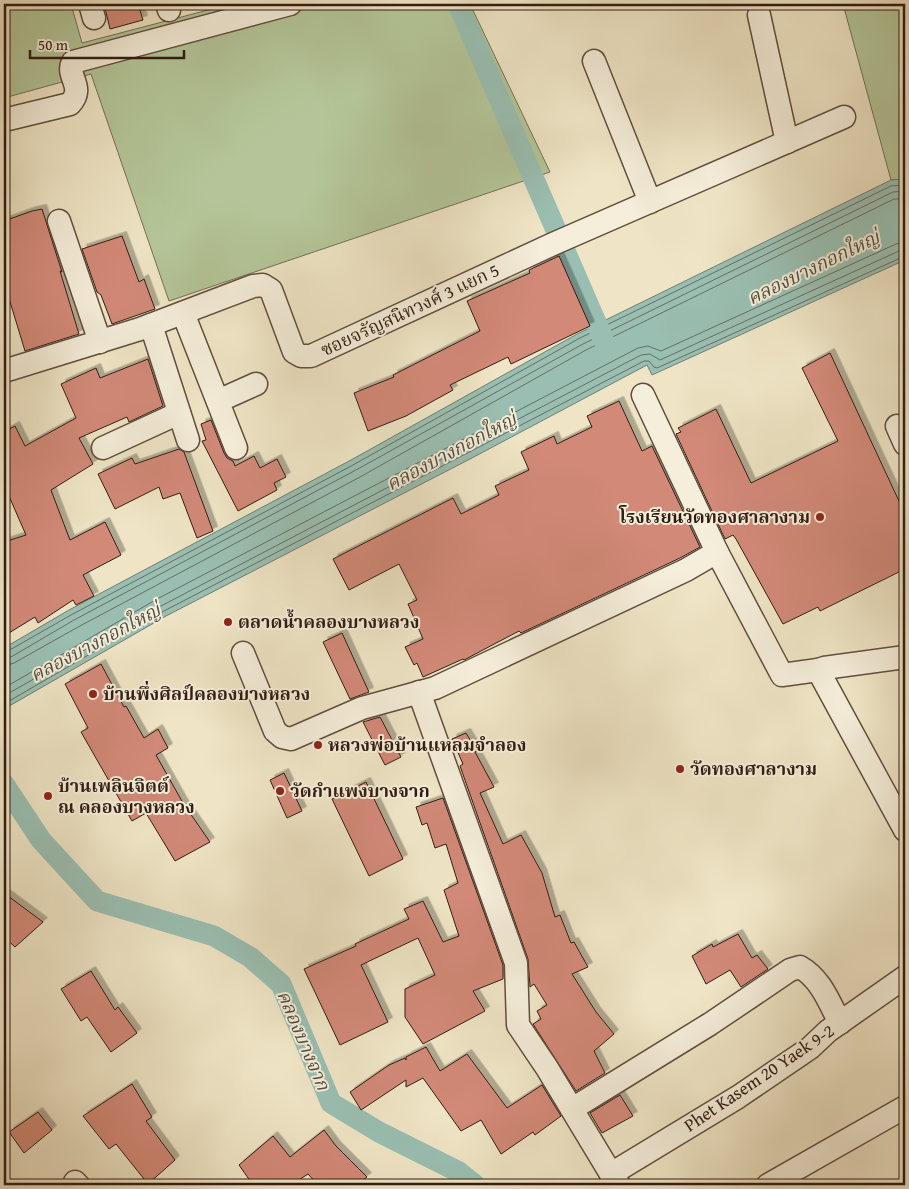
<svg xmlns="http://www.w3.org/2000/svg" width="909" height="1189" viewBox="0 0 909 1189" font-family="'Gentium Book Plus','Noto Serif Thai',serif">
  <style>
    .green { fill: #b4c699; stroke: #737156 }
    .water { fill: #9abfb2; stroke: #707e72 }
    .lines { fill: none; stroke-linecap: round; stroke-linejoin: round }
    .shore { stroke: #666e62; stroke-width: 1 }
    .canal { stroke: #9abfb2; stroke-width: 21 }
    .building { fill: #d28978; stroke: #321c12; filter: url(#shadow) }
    .street-casing { stroke: #614e3f; stroke-width: 25 }
    .street { stroke: #f5eeda; stroke-width: 22 }
    .poi-dot { fill: #8f2418; stroke: #f5eeda; stroke-width: 2 }
    .labels { text-anchor: middle; stroke-width: 4; stroke-linejoin: round; paint-order: stroke }
    .street-label { font-size: 18px; fill: #321c12; stroke: #f5eeda }
    .poi-label { font-size: 18px; font-weight: bold; fill: #321c12; stroke: #f5eeda; text-anchor: start }
    .water-label { font-size: 19px; font-style: italic; fill: #514d42; stroke: #f5eeda }
  </style>
  <defs>
    <filter id="shadow"><feDropShadow dx="4.5" dy="-4.5" stdDeviation="0" flood-color="#0004"/></filter>
  </defs>
  <rect width="100%" height="100%" fill="#efe5c6"/>
  <filter id="stains"><feTurbulence type="fractalNoise" baseFrequency=".004" numOctaves="4"/><feColorMatrix values="0 0 0 0 .2 0 0 0 0 .09 0 0 0 0 .02 0 0 0 .5 -.17"/></filter>
  <radialGradient id="worn" r=".72"><stop offset=".6" stop-color="#630" stop-opacity="0"/><stop offset="1" stop-color="#630" stop-opacity=".3"/></radialGradient>
  <g class="green">
    <polygon points="4,4 71,4 82,43 231,4 470,4 550,172 169,301 91,74 4,98"/>
    <polygon points="843,4 905,4 905,179 891,180"/>
  </g>
  <polygon class="water" points="905,179 905,260 652,375 647,365 470,459 166,616 4,709 4,648 69,610 351,460 577,334 891,180"/>
  <g class="lines">
    <g class="shore">
      <polyline points="4,652 8,651 71,615 353,465 580,338 891,186 905,185"/>
      <polyline points="4,658 11,657 74,620 356,470 583,344 893,192 905,191"/>
      <polyline points="4,666 14,663 78,627 360,477 586,350 894,199 905,199"/>
      <polyline points="4,688 157,599 638,348 648,346 661,351 896,244 905,242"/>
      <polyline points="4,696 161,606 641,355 650,354 660,360 899,251 905,250"/>
      <polyline points="4,704 164,611 644,361 649,361 654,367 657,368 905,256"/>
    </g>
    <g class="canal">
      <polyline points="458,4 608,350"/>
      <polyline points="4,784 41,840 97,901 214,936 250,957 281,984 331,1103 379,1132 459,1172 475,1185"/>
    </g>
  </g>
  <g class="building">
    <polygon points="104,4 138,4 143,20 110,29"/>
    <polygon points="42,209 62,272 60,271 79,334 25,351 4,282 4,221 32,211"/>
    <polygon points="122,236 139,282 144,279 155,309 112,324 101,295 97,292 82,249"/>
    <polygon points="559,256 590,326 511,364 508,357 450,385 453,390 406,416 368,431 354,393 394,377 393,375 480,331 467,301 530,273 529,270"/>
    <polygon points="830,353 905,514 905,569 820,611 818,607 783,624 736,539 733,535 725,539 676,434 681,432 678,428 716,409 751,483 838,441 802,368"/>
    <polygon points="148,359 163,406 129,422 127,417 79,438 93,464 51,490 70,540 105,522 121,555 83,575 94,596 76,605 73,600 38,623 35,617 4,636 4,542 26,535 5,487 10,484 4,471 4,432 15,426 25,446 76,418 61,384 96,368 100,378"/>
    <polygon points="619,401 642,451 652,446 700,547 680,558 521,633 519,631 464,660 463,659 423,677 417,663 414,665 405,647 423,639 408,604 417,600 399,564 349,590 333,559 453,498 461,514 499,495 495,486 529,470 521,452 554,436 557,444 592,427 587,416"/>
    <polygon points="211,420 224,453 227,458 233,461 235,466 254,456 260,468 277,459 286,477 274,483 277,490 238,511 202,441 206,440 201,424"/>
    <polygon points="179,449 184,452 213,531 197,538 180,493 163,499 159,487 115,509 98,474 132,458 135,464"/>
    <polygon points="342,633 369,692 350,699 323,642"/>
    <polygon points="101,664 124,707 126,706 144,738 158,729 168,748 156,755 183,803 210,842 175,861 146,813 132,821 81,732 88,728 65,684"/>
    <polygon points="380,717 401,757 385,765 363,722"/>
    <polygon points="466,733 477,751 475,752 494,787 480,793 503,844 521,835 542,873 555,917 560,915 571,943 574,942 588,967 572,974 596,1012 614,1034 594,1051 605,1073 576,1091 533,1024 541,1019 537,1011 547,1005 534,984 530,987 528,959 460,766 463,764 452,739"/>
    <polygon points="284,773 302,811 287,818 270,780"/>
    <polygon points="366,782 403,859 369,876 332,799"/>
    <polygon points="443,798 503,965 503,979 473,991 485,1011 423,1044 405,1017 405,989 435,975 418,938 361,965 388,1022 340,1045 304,969 356,946 355,944 409,919 404,909 423,901 443,942 459,936 444,890 458,883 446,844 435,848 427,823 422,825 416,807"/>
    <polygon points="4,893 43,922 15,947 4,937"/>
    <polygon points="738,934 752,958 757,955 768,969 741,987 730,970 706,984 692,956 712,944 713,947"/>
    <polygon points="91,971 115,1010 118,1007 137,1033 111,1052 87,1017 81,1021 61,989"/>
    <polygon points="426,1047 440,1071 467,1054 507,1108 542,1085 561,1116 535,1135 533,1132 501,1154 481,1120 461,1131 423,1078 406,1087 406,1080 361,1110 350,1092 389,1065 405,1058 406,1060 406,1057"/>
    <polygon points="132,1084 152,1117 146,1121 175,1160 148,1184 116,1144 109,1149 83,1116"/>
    <polygon points="620,1095 633,1116 602,1133 590,1113"/>
    <polygon points="38,1112 52,1130 24,1153 9,1132"/>
    <polygon points="324,1130 336,1146 367,1177 356,1185 318,1185 308,1174 291,1185 253,1185 239,1165 273,1136 290,1157"/>
  </g>
  <g class="lines">
    <defs>
      <g id="street">
        <polyline points="90,4 94,18"/>
        <polyline points="167,4 169,10"/>
        <polyline points="759,15 787,142"/>
        <polyline points="594,61 650,202"/>
        <path d="M4,120l66,-16c16,-17 -5,-28 3,-42l217,-58"/>
        <polyline points="59,221 100,342"/>
        <polyline points="183,313 236,448"/>
        <polyline points="151,325 188,440"/>
        <polyline points="4,371 140,329 253,286 263,285 271,290 294,352 301,356 311,356 553,244 844,117"/>
        <polyline points="643,395 717,552"/>
        <polyline points="218,401 256,384"/>
        <polyline points="897,426 905,444"/>
        <polyline points="103,448 179,413"/>
        <polyline points="243,653 275,731 282,737 291,739 362,708 435,688 686,570 717,552 782,675 818,670 824,668 905,657"/>
        <polyline points="818,670 905,830"/>
        <polyline points="419,692 516,963 518,1025 547,1068 611,1174 619,1185"/>
        <path d="M572,1109l138,-85 80,-54 10,-3c21,12 29,35 40,56"/>
        <polyline points="611,1174 738,1097 810,1048 828,1031 905,977"/>
        <polyline points="75,1182 78,1185"/>
        <polyline points="768,1185 905,1107"/>
      </g>
    </defs>
    <use href="#street" class="street-casing"/>
    <use href="#street" class="street"/>
  </g>
  <g class="poi-dot">
    <circle cx="820" cy="517" r="5"/>
    <circle cx="228" cy="622" r="5"/>
    <circle cx="93" cy="694" r="5"/>
    <circle cx="318" cy="745" r="5"/>
    <circle cx="680" cy="769" r="5"/>
    <circle cx="280" cy="791" r="5"/>
    <circle cx="48" cy="796" r="5"/>
  </g>
  <g class="labels">
    <g class="street-label">
      <text transform="translate(410 310) rotate(-25)" y="6">ซอยจรัญสนิทวงศ์ 3 แยก 5</text>
      <text transform="translate(759 1078) rotate(-34)" y="6">Phet Kasem 20 Yaek 9-2</text>
    </g>
    <g class="poi-label">
      <text x="810" y="523" text-anchor="end">โรงเรียนวัดทองศาลางาม</text>
      <text x="238" y="628">ตลาดน้ำคลองบางหลวง</text>
      <text x="103" y="700">บ้านพึ่งศิลป์คลองบางหลวง</text>
      <text x="328" y="751">หลวงพ่อบ้านแหลมจำลอง</text>
      <text x="690" y="775">วัดทองศาลางาม</text>
      <text x="58" y="792">บ้านเพลินจิตต์<tspan x="58" dy="21">ณ คลองบางหลวง</tspan></text>
      <text x="290" y="797">วัดกำแพงบางจาก</text>
    </g>
    <g class="water-label">
      <text transform="translate(813 267) rotate(-26)" y="7">คลองบางกอกใหญ่</text>
      <text transform="translate(451 451) rotate(-28)" y="7">คลองบางกอกใหญ่</text>
      <text transform="translate(95 642) rotate(-28)" y="7">คลองบางกอกใหญ่</text>
      <text transform="translate(304 1040) rotate(67)" y="7">คลองบางจาก</text>
    </g>
  </g>
  <rect width="909" height="1189" fill="none" stroke="#efe5c6" stroke-width="20"/>
  <rect x="5" y="5" width="899" height="1179" fill="none" stroke="#321c12" stroke-width="2.5"/>
  <rect x="10" y="10" width="889" height="1169" fill="none" stroke="#321c12"/>
  <path d="M30 50v8h154v-8" fill="none" stroke="#321c12" stroke-width="2.5"/>
  <text x="38" y="50" font-size="15" fill="#321c12" stroke="#f5eeda" stroke-width="4" paint-order="stroke">50 m</text>
  <rect width="100%" height="100%" filter="url(#stains)"/>
  <rect width="100%" height="100%" fill="url(#worn)"/>
</svg>
